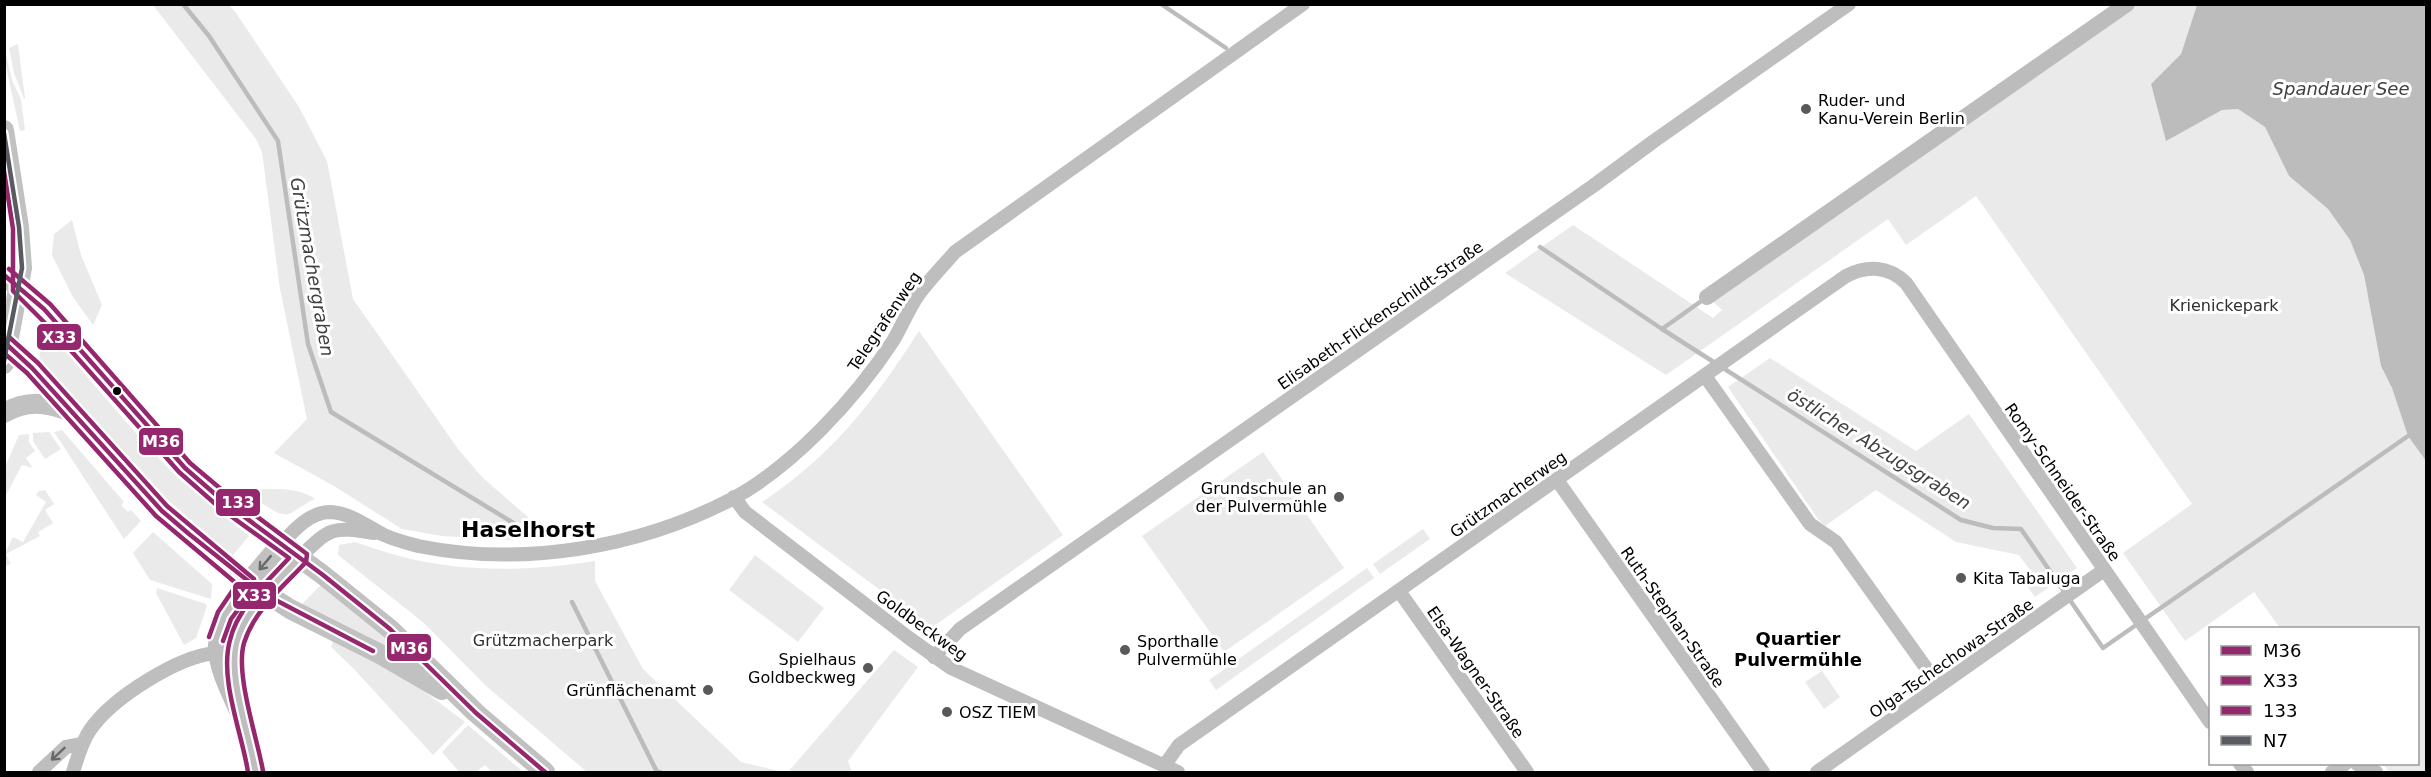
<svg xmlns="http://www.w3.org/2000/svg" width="2431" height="777" viewBox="0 0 2431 777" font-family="'DejaVu Sans',sans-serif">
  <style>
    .green { fill: #eaeaea }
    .water { fill: #bcbcbc }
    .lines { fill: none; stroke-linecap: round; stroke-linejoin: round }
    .stream { stroke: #bcbcbc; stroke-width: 4.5 }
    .canal { stroke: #bcbcbc; stroke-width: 16 }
    .minor { stroke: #bebebe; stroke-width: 14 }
    .tertiary { stroke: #bebebe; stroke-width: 16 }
    .secondary { stroke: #c1c1c1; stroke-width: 20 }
    .bus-1-casing { stroke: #fff; stroke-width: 9 }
    .bus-2-casing { stroke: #fff; stroke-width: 9 }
    .bus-3-casing { stroke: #fff; stroke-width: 9 }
    .bus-4-casing { stroke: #fff; stroke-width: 9 }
    .bus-1 { stroke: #95276e; stroke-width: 4.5 }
    .bus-2 { stroke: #95276e; stroke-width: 4.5 }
    .bus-3 { stroke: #95276e; stroke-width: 4.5 }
    .bus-4 { stroke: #595b62; stroke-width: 4.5 }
    .oneway { stroke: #6a6a6a }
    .oneway2 { stroke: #686868 }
    .poi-dot { fill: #595959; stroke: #fff; stroke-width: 2 }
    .bus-dot { fill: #000; stroke: #fff; stroke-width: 2 }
    .labels { text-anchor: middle; stroke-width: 6; stroke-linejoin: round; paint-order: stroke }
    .poi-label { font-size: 16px; fill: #000; stroke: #fff; text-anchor: start }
    .park-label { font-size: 16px; fill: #2f2f2f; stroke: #fff }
    .street-label { font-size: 16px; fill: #000; stroke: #fff }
    .water-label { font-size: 18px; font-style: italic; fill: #404040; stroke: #fff }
    .neighbourhood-label { font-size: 18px; font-weight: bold; fill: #000; stroke: #fff }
    .district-label { font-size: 22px; font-weight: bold; fill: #000; stroke: #fff }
    .line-badge { stroke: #fff; stroke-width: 2 }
    .badge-label { font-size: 16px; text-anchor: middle; font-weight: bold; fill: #fff }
  </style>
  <rect width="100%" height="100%" fill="#fff"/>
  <g class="green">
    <polygon points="153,5 229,5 236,13 299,107 327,161 353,299 458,449 482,477 529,518 539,537 512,540 442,536 402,529 334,486 274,453 307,419 280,289 262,152 256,139"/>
    <polygon points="2127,5 2197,5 2181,54 2151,84 2166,140 2222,110 2238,109 2265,127 2289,176 2328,209 2350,240 2364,275 2381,366 2392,388 2408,436 2426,461 2426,771 2425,772 2389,772 2383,764 2418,764 2418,628 2280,628 2254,592 2185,641 2123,553 2192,504 1976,196 1906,245 1888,219 1666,375 1505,273 1573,225 1713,318 1722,310 1707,296"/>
    <polygon points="18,44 25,98 24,99 14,73 9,48"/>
    <polygon points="5,50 12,80 21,99 25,130 20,131 5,62"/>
    <polygon points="72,220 81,255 102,305 93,325 73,297 52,255 54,234"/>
    <polygon points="45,328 147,446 179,479 249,536 232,556 168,500 39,358"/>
    <path d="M919,331l144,204 -132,93 -169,-126c72,-48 111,-100 157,-171z"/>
    <polygon points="1770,358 1916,451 1969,414 2077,568 2035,597 2028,587 2037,580 2019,555 1956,542 1876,490 1825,526 1818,519 1728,387"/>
    <polygon points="62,430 124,502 121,505 128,512 131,510 141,521 124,539 54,432"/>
    <polygon points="49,432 61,449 45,459 33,441 33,433"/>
    <polygon points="29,434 29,442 35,451 26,458 33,468 22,465 5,497 5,467 19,435"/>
    <polygon points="1263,452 1344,568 1224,652 1142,536"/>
    <polygon points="45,490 54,504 45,510 53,523 38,532 40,536 6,554 11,564 5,566 5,553 13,537 23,542 46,502 36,495 39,491"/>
    <path d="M251,490c20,-1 46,-4 64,9 -10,4 -17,11 -26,15 -11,4 -35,-17 -44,-23z"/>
    <polygon points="1423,529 1430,539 1380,574 1373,564"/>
    <polygon points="153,532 212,584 211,599 150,580 133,553"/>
    <path d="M355,542c16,5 32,11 48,15 62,16 130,14 192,4v20l48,88 98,93 42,10h-196l-102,-87 -61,-62 -86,-68 1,-10z"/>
    <polygon points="755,555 824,608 798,642 729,590"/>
    <polygon points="1367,568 1374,578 1216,690 1209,680"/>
    <polygon points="322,584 424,668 301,605"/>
    <polygon points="157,588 206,604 207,606 196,638 184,645 156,593"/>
    <polygon points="334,639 417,686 465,722 433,755 353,668 331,647"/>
    <polygon points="894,650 918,667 848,761 852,772 788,772"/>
    <polygon points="1822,671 1840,697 1824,709 1805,682"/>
    <polygon points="468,725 521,770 523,772 492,772 485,765 476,772 459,772 442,752"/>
  </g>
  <polygon class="water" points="2197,5 2426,5 2426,461 2408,436 2392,388 2381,366 2364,275 2350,240 2328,209 2289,176 2265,127 2238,109 2222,110 2166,141 2151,84 2181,54"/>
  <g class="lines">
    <g class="stream">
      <polyline points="183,4 209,36 278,141 308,344 331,412 520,527"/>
      <polyline points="1161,4 1226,48"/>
      <polyline points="1540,247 1662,329 1961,520 1993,528 2021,529 2103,648 2408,436"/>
      <polyline points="1662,329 1707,297"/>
      <polyline points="572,602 657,772 660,772"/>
    </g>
    <polyline class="canal" points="1707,297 2127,4"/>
    <g class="minor">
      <polyline points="1705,376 1810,524 1836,542 1939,686"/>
      <polyline points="1557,480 1763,772"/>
      <polyline points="734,497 745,512 909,638 951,668 1178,772"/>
      <path d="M282,543c12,-13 28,-31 48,-31 21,1 36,14 54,23 11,5 23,8 34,11 105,21 220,2 314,-47 61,-33 123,-100 161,-158 9,-15 16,-33 26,-47 11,-15 24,-28 36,-42l348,-248"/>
      <path d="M300,557c30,-29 32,-31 74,-24"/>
      <polyline points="1399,591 1527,772"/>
      <polyline points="934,657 960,629 1593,186 1654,141 1849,4"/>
      <polyline points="2240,764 2247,772"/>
      <polyline points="2357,764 2376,772"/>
      <path d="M1164,766l15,-21 667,-469c21,-11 43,-10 60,7l304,439"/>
      <polyline points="39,772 66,747 82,744"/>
      <path d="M73,772c5,-15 8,-29 17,-42 22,-32 87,-73 125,-77"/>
      <polyline points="1817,772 2104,570"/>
      <polyline points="2332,772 2345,764"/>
    </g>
    <g class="tertiary">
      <path d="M238,713c-28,-60 -34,-77 10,-130"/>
      <path d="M256,772l-22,-118c4,-23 17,-41 32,-59"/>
    </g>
    <g class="secondary">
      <polyline points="4,130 19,227 22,268 4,364"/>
      <polyline points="4,275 44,309 67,334 185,468 223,501 323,575 390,629 476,713 545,772"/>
      <polyline points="4,342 32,368 162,511 241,577 290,609 380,654 442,690"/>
      <path d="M4,413c22,-13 42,-11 65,-2"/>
      <polyline points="248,583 282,543"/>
      <polyline points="266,595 300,557"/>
    </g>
    <defs>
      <g id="bus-1">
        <polyline points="4,275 44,309 185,468 223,501 323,575 390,629 476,713 545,772"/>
        <polyline points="4,342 32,368 162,511 189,534 266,595 373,651"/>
      </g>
      <g id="bus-2">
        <path d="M4,171l9,58v62l44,44 122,137 42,37 68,49c-22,24 -51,49 -59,82 -11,39 12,93 18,132"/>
        <polyline points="4,353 27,373 156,516 237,584 218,612 209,637"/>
      </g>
      <g id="bus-3">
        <path d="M9,269l41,35 140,159 38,32 79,59 -1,8c-22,24 -52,48 -62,81 -9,31 13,94 19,128"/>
        <polyline points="9,337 38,363 167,506 254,579 255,587 231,619 223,641"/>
      </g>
      <polyline id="bus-4" points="4,133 19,227 22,268 4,361"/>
    </defs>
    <use href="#bus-1" class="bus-1-casing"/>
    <use href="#bus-2" class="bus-2-casing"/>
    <use href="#bus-3" class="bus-3-casing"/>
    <use href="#bus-4" class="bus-4-casing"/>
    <use href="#bus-1" class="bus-1"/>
    <use href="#bus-2" class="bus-2"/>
    <use href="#bus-3" class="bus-3"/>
    <use href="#bus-4" class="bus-4"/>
  </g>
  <defs><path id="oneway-shaft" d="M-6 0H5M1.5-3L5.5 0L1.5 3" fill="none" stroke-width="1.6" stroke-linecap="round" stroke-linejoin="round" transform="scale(1.5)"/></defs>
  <use class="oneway" href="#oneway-shaft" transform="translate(265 563) rotate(130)"/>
  <use class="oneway2" href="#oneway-shaft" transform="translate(58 754) rotate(137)"/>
  <g class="poi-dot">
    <circle cx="1806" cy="109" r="6"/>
    <circle cx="1339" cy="497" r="6"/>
    <circle cx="1961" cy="578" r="6"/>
    <circle cx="1125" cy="650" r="6"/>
    <circle cx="868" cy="668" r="6"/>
    <circle cx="708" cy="690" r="6"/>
    <circle cx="947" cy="712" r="6"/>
  </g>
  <circle class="bus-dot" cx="117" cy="391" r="5"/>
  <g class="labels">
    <g class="poi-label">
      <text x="1818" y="106">Ruder- und<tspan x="1818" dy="18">Kanu-Verein Berlin</tspan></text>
      <text x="1327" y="494" text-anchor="end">Grundschule an<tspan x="1327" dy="18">der Pulvermühle</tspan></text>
      <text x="1973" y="584">Kita Tabaluga</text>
      <text x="1137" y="647">Sporthalle<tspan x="1137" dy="18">Pulvermühle</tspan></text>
      <text x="856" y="665" text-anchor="end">Spielhaus<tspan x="856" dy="18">Goldbeckweg</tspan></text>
      <text x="696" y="696" text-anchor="end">Grünflächenamt</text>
      <text x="959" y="718">OSZ TIEM</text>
    </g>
    <g class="park-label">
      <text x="2224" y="311">Krienickepark</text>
      <text x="543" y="646">Grützmacherpark</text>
    </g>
    <g class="street-label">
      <text transform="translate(1380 315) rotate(-35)" y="6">Elisabeth-Flickenschildt-Straße</text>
      <text transform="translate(884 321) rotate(-56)" y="6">Telegrafenweg</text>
      <text transform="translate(2063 482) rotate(55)" y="6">Romy-Schneider-Straße</text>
      <text transform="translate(1508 494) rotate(-35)" y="6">Grützmacherweg</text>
      <text transform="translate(1673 617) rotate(55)" y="6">Ruth-Stephan-Straße</text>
      <text transform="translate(922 625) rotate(36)" y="6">Goldbeckweg</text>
      <text transform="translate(1951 658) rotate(-35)" y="6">Olga-Tschechowa-Straße</text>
      <text transform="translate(1476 672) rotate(55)" y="6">Elsa-Wagner-Straße</text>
    </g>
    <g class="water-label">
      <text x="2341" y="95">Spandauer See</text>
      <text transform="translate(312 267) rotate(80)" y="6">Grützmachergraben</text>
      <text transform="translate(1879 449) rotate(32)" y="6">östlicher Abzugsgraben</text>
    </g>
    <g class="neighbourhood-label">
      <text x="1798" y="645">Quartier<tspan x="1798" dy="21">Pulvermühle</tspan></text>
    </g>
    <g class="district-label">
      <text x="528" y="537">Haselhorst</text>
    </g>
  </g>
  <g class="line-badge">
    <rect x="36" y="323" width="46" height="28" rx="6" fill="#95276e"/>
    <rect x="138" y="427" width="46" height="29" rx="6" fill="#95276e"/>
    <rect x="215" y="488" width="46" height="29" rx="6" fill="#95276e"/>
    <rect x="232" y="581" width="45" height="29" rx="6" fill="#95276e"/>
    <rect x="386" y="633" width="46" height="29" rx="6" fill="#95276e"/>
  </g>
  <g class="badge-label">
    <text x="59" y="343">X33</text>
    <text x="161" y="447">M36</text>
    <text x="238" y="508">133</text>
    <text x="254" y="601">X33</text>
    <text x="409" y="654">M36</text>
  </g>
  <rect width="2431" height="777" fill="none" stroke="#000000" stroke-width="12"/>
  <rect x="2209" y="627" width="210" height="138" fill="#ffffff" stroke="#999999" stroke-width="1.5"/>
  <rect x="2221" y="646" width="30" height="9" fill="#95276e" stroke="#999999" stroke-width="1.5"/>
  <text x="2263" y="657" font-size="18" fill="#000000">M36</text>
  <rect x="2221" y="676" width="30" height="9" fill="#95276e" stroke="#999999" stroke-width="1.5"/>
  <text x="2263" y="687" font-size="18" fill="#000000">X33</text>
  <rect x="2221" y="706" width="30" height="9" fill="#95276e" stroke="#999999" stroke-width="1.5"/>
  <text x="2263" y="717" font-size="18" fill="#000000">133</text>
  <rect x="2221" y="736" width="30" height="9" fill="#595b62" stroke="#999999" stroke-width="1.5"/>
  <text x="2263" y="747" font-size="18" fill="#000000">N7</text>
</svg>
